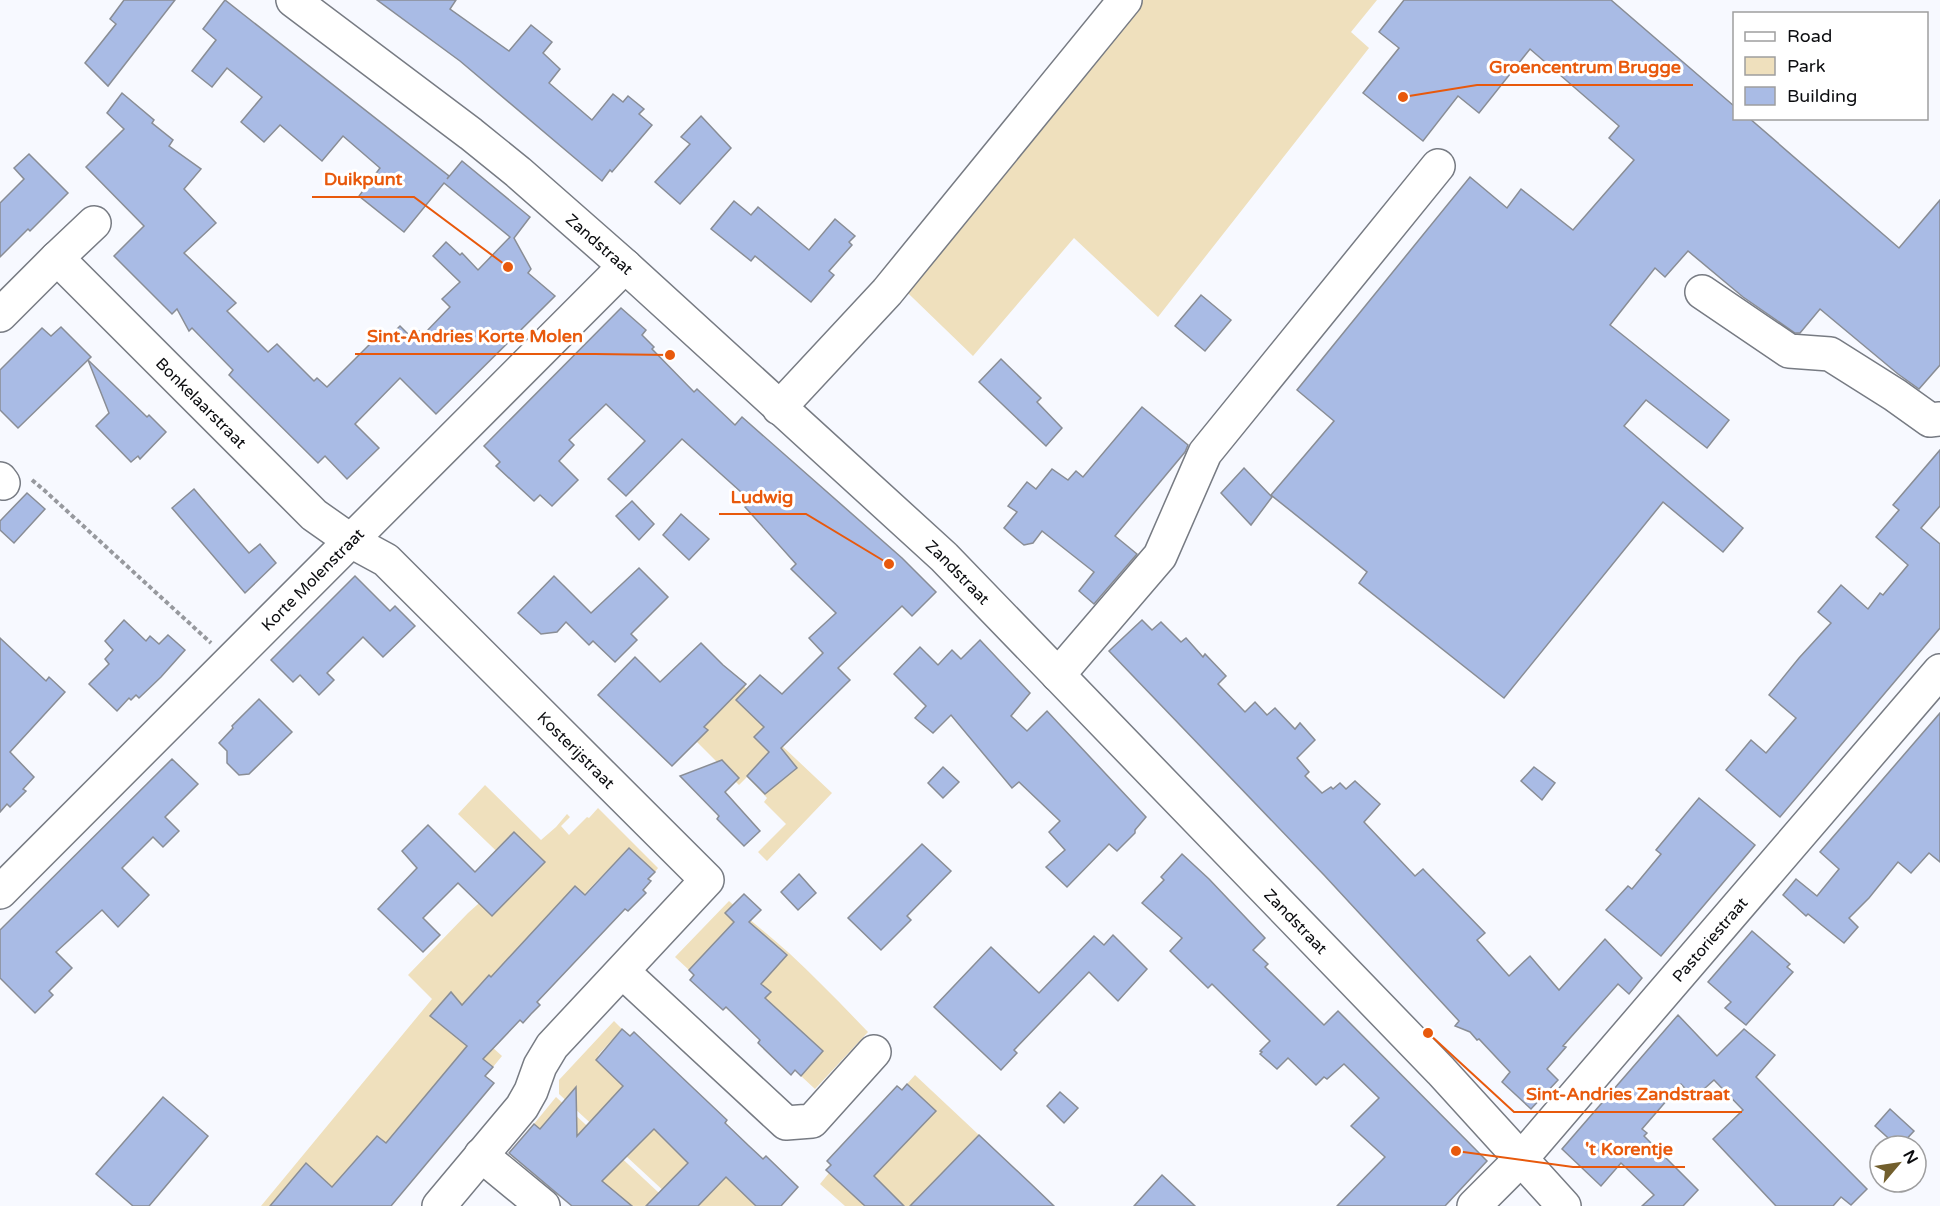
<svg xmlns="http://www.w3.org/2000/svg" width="1940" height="1206" viewBox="0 0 1940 1206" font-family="'Varela Round',sans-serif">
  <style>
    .green { fill: #efe0bd }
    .building { fill: #a9bbe5; stroke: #898d95; stroke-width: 1.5 }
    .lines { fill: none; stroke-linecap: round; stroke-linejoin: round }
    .minor-casing { stroke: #777b83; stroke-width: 36 }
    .path { stroke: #97999e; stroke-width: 4; stroke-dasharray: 4.5 3; stroke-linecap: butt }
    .minor { stroke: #fff; stroke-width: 33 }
    .labels { text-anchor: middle; stroke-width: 6; stroke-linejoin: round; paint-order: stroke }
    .street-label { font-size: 16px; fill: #0c0d10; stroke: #fff }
    .leader { fill: none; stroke: #e8590c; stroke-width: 2 }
    .callout-dot { fill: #e8590c; stroke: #fff; stroke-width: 2 }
    .callout-label { font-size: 18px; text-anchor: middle; font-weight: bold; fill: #e8590c; stroke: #fff; stroke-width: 6; stroke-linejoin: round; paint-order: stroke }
  </style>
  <rect width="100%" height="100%" fill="#f7f9ff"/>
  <g class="green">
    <polygon points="1110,0 1377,0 1351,32 1369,48 1158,317 1074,238 973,356 883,269 983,155"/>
    <polygon points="724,667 767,709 779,743 832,793 767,861 758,852 786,824 764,802 767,798 747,777 739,785 726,772 730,769 723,761 717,762 696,741 707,730 689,710"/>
    <polygon points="485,785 541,840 556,827 567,814 570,817 561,826 569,835 587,817 589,818 598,808 658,868 655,872 629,848 498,983 489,975 467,1000 491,1046 502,1056 493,1067 467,1046 386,1143 377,1136 357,1158 333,1206 261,1206 432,999 408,975 468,913 516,870 458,814"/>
    <path d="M729,901c19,18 40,34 60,52 27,25 53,52 79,79l-53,57 -14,-13 22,-25 -58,-53 5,-6 -51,-54 -30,32 -14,-13z"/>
    <polygon points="614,1021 622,1029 599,1054 596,1060 627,1090 730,1131 756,1206 680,1206 559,1094 559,1080"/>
    <polygon points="915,1075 979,1135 910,1206 904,1206 896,1198 889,1206 845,1206 820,1184 829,1173 851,1193 861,1183 865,1186 925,1122 921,1118 932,1107 907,1084"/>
    <polygon points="556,1097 673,1206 631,1206 534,1124"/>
  </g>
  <g class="building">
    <polygon points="124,0 175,0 108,86 85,63 116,24 110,19"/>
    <polygon points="225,0 449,176 447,179 462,161 530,217 514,238 531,269 528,273 555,296 436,414 400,378 355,424 379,448 347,479 325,456 318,463 229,375 233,370 192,328 189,331 177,309 172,314 114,256 144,226 86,167 124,129 107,113 122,93 154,120 152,123 173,140 169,146 201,169 184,189 216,223 184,253 236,303 227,311 268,352 277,344 314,381 317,378 327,387 383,331 389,337 400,326 412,338 419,331 423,335 450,307 442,299 460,282 433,256 446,242 460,255 462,253 478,270 510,237 444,183 404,232 359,196 380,168 343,136 322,161 280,125 264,142 241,122 262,97 227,68 212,87 192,71 216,40 203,29"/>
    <polygon points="377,0 456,0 450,9 509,51 531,25 552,42 543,53 560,69 549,83 592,120 613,94 623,102 628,96 644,109 639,114 652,125 612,172 610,170 602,181 460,61"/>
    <polygon points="1404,0 1611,0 1734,106 1734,118 1749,118 1899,248 1940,200 1940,365 1919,389 1898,374 1820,309 1800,333 1795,333 1743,297 1688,251 1665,277 1655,268 1610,325 1729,420 1707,448 1646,400 1624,426 1743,528 1723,552 1663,502 1504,698 1359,583 1367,572 1271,495 1334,421 1297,390 1470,177 1507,208 1521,189 1573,230 1634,160 1609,138 1619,126 1530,49 1479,113 1458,96 1423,141 1363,93 1399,48 1379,32"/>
    <polygon points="701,116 731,148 680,204 655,182 690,144 681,137"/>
    <polygon points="29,154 68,193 30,231 28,229 0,257 0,203 24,179 14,168"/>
    <polygon points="734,201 751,215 758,207 809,250 835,219 855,236 849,242 852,245 829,271 834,275 811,302 755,256 751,261 711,229"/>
    <polygon points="1201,295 1231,320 1205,351 1175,326"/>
    <polygon points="621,308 646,330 642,335 654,347 652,349 694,392 697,389 735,425 742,417 902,558 936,592 912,616 902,606 838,668 850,680 781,748 797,768 765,794 747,776 769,752 754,737 764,727 736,700 760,675 782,694 823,653 809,638 836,613 791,569 796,564 745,507 751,501 682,439 626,496 608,479 645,441 606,404 569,440 574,445 559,461 578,480 552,506 540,495 534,501 496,466 500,462 484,446"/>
    <polygon points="61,327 91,357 18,428 0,410 0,370 42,328 51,336"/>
    <polygon points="1001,359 1041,398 1037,402 1062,428 1046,446 979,382"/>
    <polygon points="88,360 147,417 149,415 166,432 140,459 138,456 131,462 96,426 109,413"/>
    <polygon points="1142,407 1188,445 1185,452 1115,536 1137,554 1094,604 1079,591 1094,572 1042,531 1033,543 1024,545 1019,541 1004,528 1017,512 1008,506 1027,482 1036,489 1052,469 1068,480 1076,471 1083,477"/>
    <polygon points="1940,450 1940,506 1921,528 1940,544 1940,628 1780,817 1726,770 1751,740 1766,753 1796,718 1769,695 1799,658 1831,623 1818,612 1841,585 1868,609 1880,593 1883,595 1908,565 1876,537 1899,510 1893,505"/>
    <polygon points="1244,468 1272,497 1251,525 1221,493"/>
    <polygon points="194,489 249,553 260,544 276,563 245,593 172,508"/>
    <polygon points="27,493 45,509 14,543 0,530 0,521"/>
    <polygon points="632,501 654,524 639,540 616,516"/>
    <polygon points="681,514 709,539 689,560 663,535"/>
    <polygon points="639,568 668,597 631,634 637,640 615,662 593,641 589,645 566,622 557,632 541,634 518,613 554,576 591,613"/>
    <polygon points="355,576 390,611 395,606 415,626 383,657 363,637 327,673 334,680 319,695 300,675 293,682 271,660"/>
    <polygon points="124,620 146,641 150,636 159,644 168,635 185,650 161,677 139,698 136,695 131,700 129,698 117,711 89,684 109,664 105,659 113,650 105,641"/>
    <polygon points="1142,620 1152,630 1161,622 1181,642 1186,638 1203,657 1205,654 1226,676 1218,684 1245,712 1255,702 1267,715 1275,708 1295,729 1300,723 1315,740 1297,758 1309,772 1305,776 1322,793 1331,787 1333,789 1340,783 1346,789 1355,781 1380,804 1364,822 1415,876 1423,869 1485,933 1477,940 1509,976 1530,956 1559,990 1605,939 1642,978 1629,994 1618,984 1563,1046 1566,1047 1547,1069 1558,1080 1531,1109 1502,1082 1510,1072 1479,1039 1477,1040 1470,1032 1455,1026 1459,1021 1324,875 1109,651"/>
    <polygon points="0,638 46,681 49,677 65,692 10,752 34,777 23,789 26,791 10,807 7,804 0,812"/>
    <polygon points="980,640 1030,693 1011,716 1027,731 1047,711 1146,817 1135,830 1135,833 1117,851 1109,844 1067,887 1046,867 1065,850 1049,832 1060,821 1019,782 1012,788 951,715 933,733 915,718 926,706 894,674 920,647 938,665 952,650 961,659"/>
    <polygon points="701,643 723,665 746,684 704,727 708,730 672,766 598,695 635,657 660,682"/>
    <polygon points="259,699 292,732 249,774 239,775 227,763 227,751 219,743 233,728 232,726"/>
    <polygon points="1940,713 1940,862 1929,853 1911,873 1898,862 1869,898 1849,918 1858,927 1844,943 1808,914 1806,916 1783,895 1796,879 1817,896 1839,869 1820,852"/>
    <polygon points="172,759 198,784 165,817 179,831 163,847 153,837 122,868 149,895 118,927 102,910 56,952 72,968 49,991 53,995 35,1013 0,978 0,930"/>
    <polygon points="722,760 739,778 725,792 760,831 744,846 717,819 719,816 680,776"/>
    <polygon points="943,767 959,782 943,798 928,783"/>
    <polygon points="1534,767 1555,783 1542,800 1521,781"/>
    <polygon points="1699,798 1755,845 1661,956 1606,910 1628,886 1632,889 1661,854 1656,850"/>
    <polygon points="428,825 475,872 514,832 545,862 492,916 458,883 423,918 440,935 423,952 378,909 417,868 402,851"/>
    <polygon points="922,844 951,871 907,916 911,920 881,950 848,918"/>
    <polygon points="629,848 655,872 648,879 651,881 643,890 646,893 628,911 625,909 537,1002 540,1005 531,1014 523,1023 520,1020 483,1059 493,1067 485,1076 494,1083 391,1206 270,1206 306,1163 332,1187 377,1136 386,1143 467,1046 430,1016 451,992 462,1005 489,975 491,977 575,886 585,895"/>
    <polygon points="1182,854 1209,879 1265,938 1253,950 1268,964 1265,967 1324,1025 1338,1011 1487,1161 1445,1206 1337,1206 1385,1157 1351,1126 1379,1098 1344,1064 1327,1079 1324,1077 1316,1085 1288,1058 1277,1069 1260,1054 1262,1052 1260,1051 1270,1041 1212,984 1208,988 1170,951 1182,938 1142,903 1164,880 1161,877"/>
    <polygon points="799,874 816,893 798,910 781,892"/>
    <polygon points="744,894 761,910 749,922 787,955 761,984 771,992 765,998 823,1051 801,1076 795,1070 791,1075 758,1043 760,1040 726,1007 723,1010 690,980 694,975 689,970 734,922 725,913"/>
    <polygon points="1752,931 1790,964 1787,967 1793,972 1746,1025 1725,1008 1731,1002 1708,982"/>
    <polygon points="1113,935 1147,969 1118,1001 1089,972 1014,1050 1017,1053 1001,1070 934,1007 991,947 1039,993 1094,936 1104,945"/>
    <polygon points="1678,1015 1717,1056 1744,1029 1775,1055 1756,1077 1867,1189 1851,1205 1841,1197 1833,1206 1776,1206 1713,1139 1743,1110 1714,1080 1694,1098 1681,1084 1642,1129 1647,1133 1644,1136 1698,1190 1683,1206 1642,1206 1654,1195 1621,1163 1601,1186 1562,1149"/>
    <polygon points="622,1029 630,1036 634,1032 727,1120 725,1123 749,1146 763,1159 766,1156 798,1187 781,1206 756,1206 726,1177 698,1206 646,1206 688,1163 654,1129 602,1181 632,1206 572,1206 509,1153 534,1124 540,1129 576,1087 577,1136 623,1086 596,1060"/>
    <polygon points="907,1084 936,1111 874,1176 904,1206 865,1206 826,1170 831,1165 827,1161 897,1086 902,1090"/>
    <polygon points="1060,1092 1078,1108 1064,1123 1047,1106"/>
    <polygon points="163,1097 208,1136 149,1206 133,1206 96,1174"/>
    <polygon points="1890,1109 1914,1131 1900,1146 1897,1146 1875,1126"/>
    <polygon points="979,1135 1030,1183 1054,1206 910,1206"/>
    <polygon points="1162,1175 1195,1206 1134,1206"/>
  </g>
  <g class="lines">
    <defs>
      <g id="minor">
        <path id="s1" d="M293,0l178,134 47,38 107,94 319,291 497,514 123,135"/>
        <polyline points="57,258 94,223"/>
        <polyline points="1702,292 1789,351 1830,354 1895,395 1930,420 1940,419"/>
        <path id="s2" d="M0,315l57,-57 257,257 37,26 35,19 321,320 -155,166 -12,20 -9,25 -9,16 -83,99"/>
        <polyline points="779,408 887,292 1125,0"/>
        <polyline points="0,479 3,483"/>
        <polyline points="1058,675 1160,556 1205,453 1438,166"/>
        <path id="s3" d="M0,892l625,-626"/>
        <polyline points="623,972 786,1123 812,1121 874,1052"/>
        <polyline points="481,1155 543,1206"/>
        <path id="s4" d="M1474,1206l46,-46 420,-489"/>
      </g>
    </defs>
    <use href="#minor" class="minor-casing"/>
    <polyline class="path" points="32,480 44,490 211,643"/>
    <use href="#minor" class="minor"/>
  </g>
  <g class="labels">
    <g class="street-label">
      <text dy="6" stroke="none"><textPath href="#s1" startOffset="392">Zandstraat</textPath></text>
      <text dy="6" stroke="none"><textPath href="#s2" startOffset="285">Bonkelaarstraat</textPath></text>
      <text dy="6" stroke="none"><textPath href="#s1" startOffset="878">Zandstraat</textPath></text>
      <text dy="6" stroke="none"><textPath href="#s3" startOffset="442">Korte Molenstraat</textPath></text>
      <text dy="6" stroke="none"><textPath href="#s2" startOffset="798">Kosterijstraat</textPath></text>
      <text dy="6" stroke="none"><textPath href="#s1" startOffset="1364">Zandstraat</textPath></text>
      <text dy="6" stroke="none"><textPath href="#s4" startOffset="356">Pastoriestraat</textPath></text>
    </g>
  </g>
  <path class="leader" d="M1403 97L1477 85H1693M508 267L414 197H312M670 355L595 354H355M889 564L806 514H719M1428 1033L1514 1112H1742M1456 1151L1573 1167H1685"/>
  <g class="callout-dot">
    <circle cx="1403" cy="97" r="6"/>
    <circle cx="508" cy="267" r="6"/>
    <circle cx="670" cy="355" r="6"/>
    <circle cx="889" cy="564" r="6"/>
    <circle cx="1428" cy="1033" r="6"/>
    <circle cx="1456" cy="1151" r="6"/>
  </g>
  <g class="callout-label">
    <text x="1585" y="73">Groencentrum Brugge</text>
    <text x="363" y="185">Duikpunt</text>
    <text x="475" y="342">Sint-Andries Korte Molen</text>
    <text x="762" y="503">Ludwig</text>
    <text x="1628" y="1100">Sint-Andries Zandstraat</text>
    <text x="1629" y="1155">'t Korentje</text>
  </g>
  <rect x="1733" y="12" width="195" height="108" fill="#ffffff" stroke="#9e9e9f" stroke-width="1.5"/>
  <rect x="1745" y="32" width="30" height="9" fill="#ffffff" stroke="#9e9e9f" stroke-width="1.5"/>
  <text x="1787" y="42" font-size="18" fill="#0c0d10">Road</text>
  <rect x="1745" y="57" width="30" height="18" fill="#efe0bd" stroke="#9e9e9f" stroke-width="1.5"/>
  <text x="1787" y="72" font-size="18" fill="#0c0d10">Park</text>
  <rect x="1745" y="87" width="30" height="18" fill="#a9bbe5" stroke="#9e9e9f" stroke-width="1.5"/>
  <text x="1787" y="102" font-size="18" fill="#0c0d10">Building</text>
  <g transform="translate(1898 1164) rotate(61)"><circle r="28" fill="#ffffff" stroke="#9e9e9f" stroke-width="1.5"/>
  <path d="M0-4.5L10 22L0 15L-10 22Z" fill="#725f2d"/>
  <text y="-9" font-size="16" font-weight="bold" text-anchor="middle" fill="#0c0d10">N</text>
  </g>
</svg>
